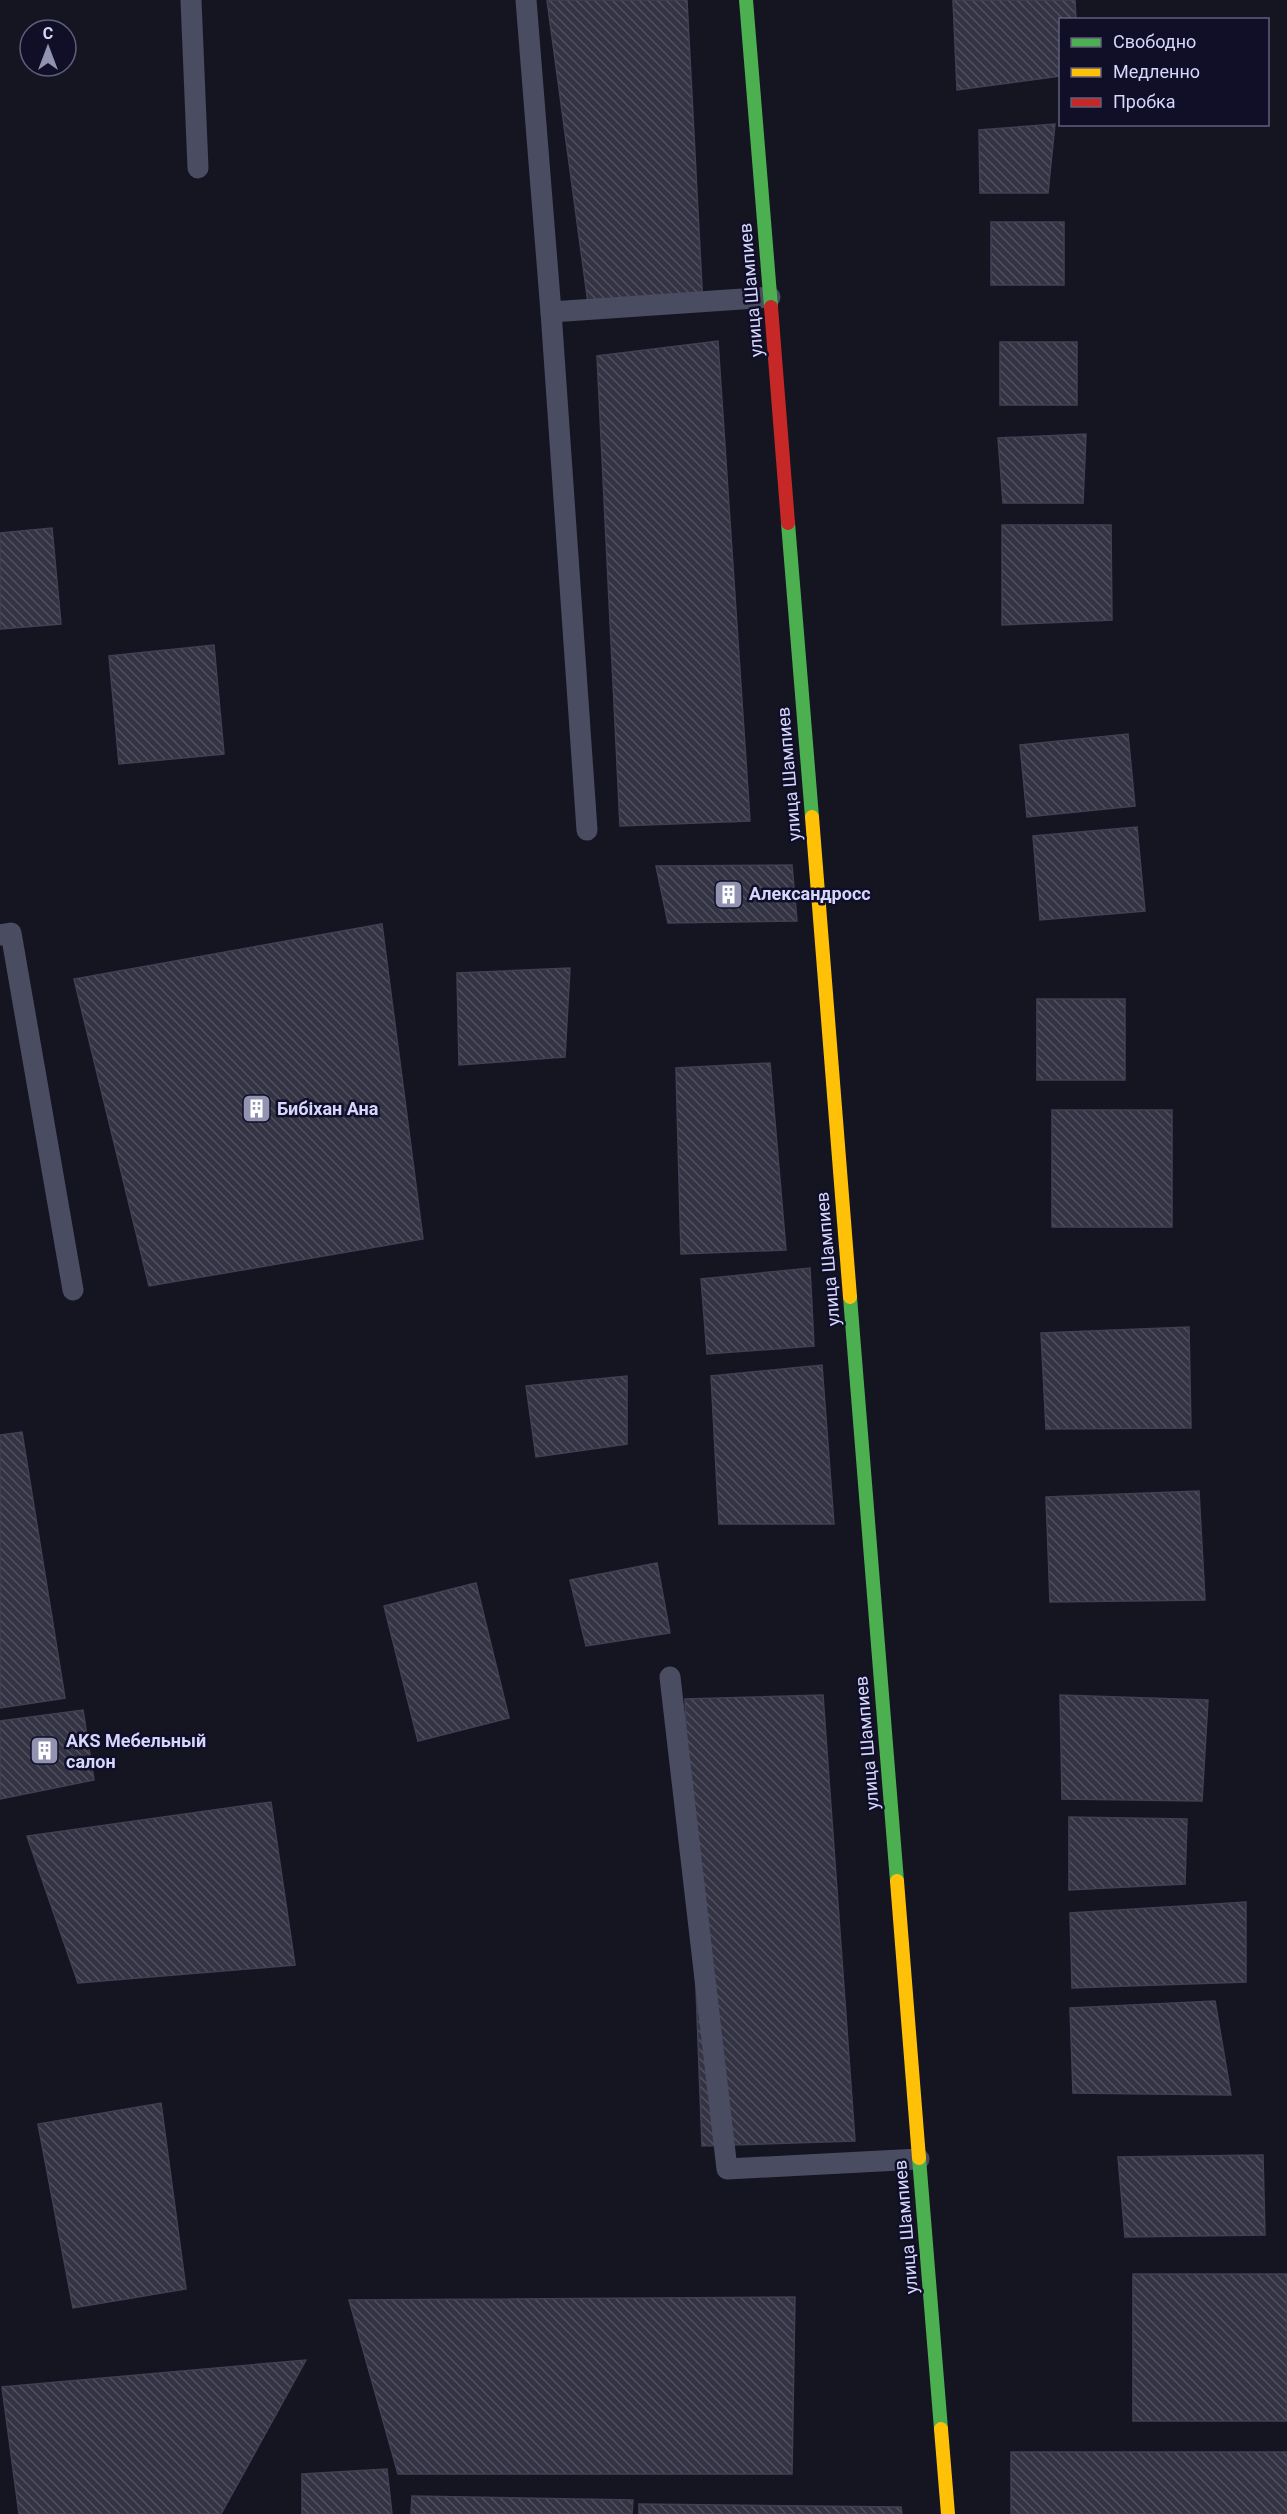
<svg xmlns="http://www.w3.org/2000/svg" width="1287" height="2514" viewBox="0 0 1287 2514" font-family="Roboto,sans-serif">
  <style>
    .building { fill: url(#building-back-hatch); stroke: #404055; stroke-width: 1.5 }
    .lines { fill: none; stroke-linecap: round; stroke-linejoin: round }
    .lane { stroke: #4a4c62; stroke-width: 21 }
    .fast { stroke: #4caf50; stroke-width: 14 }
    .slow { stroke: #ffc107; stroke-width: 14 }
    .jam { stroke: #c62828; stroke-width: 14 }
    .labels { text-anchor: middle; stroke-width: 5; stroke-linejoin: round; paint-order: stroke }
    .street-label { font-size: 18px; fill: #d6d7ff; stroke: #100f27 }
    .poi-label { font-size: 18px; font-weight: bold; fill: #d6d7ff; stroke: #100f27; text-anchor: start }
  </style>
  <defs>
    <pattern id="building-back-hatch" width="6" height="6" patternUnits="userSpaceOnUse" patternTransform="scale(1.5)"><rect width="6" height="6" fill="#333343"/><path d="M-1 5l2 2M0 0l6 6M5-1l2 2" fill="none" stroke="#50505f"/></pattern>
  </defs>
  <rect width="100%" height="100%" fill="#151521"/>
  <g class="building">
    <polygon points="547,0 687,0 703,307 590,318"/>
    <polygon points="953,0 1075,0 1076,20 1060,20 1060,76 957,90"/>
    <polygon points="1055,124 1048,193 980,193 979,130"/>
    <rect x="991" y="222" width="73" height="63"/>
    <polygon points="718,341 750,821 620,826 597,356"/>
    <rect x="1000" y="342" width="77" height="63"/>
    <polygon points="1086,434 1083,503 1003,503 998,438"/>
    <polygon points="1002,525 1111,525 1112,620 1002,625"/>
    <polygon points="52,528 61,624 0,629 0,533"/>
    <polygon points="214,645 224,754 119,764 109,656"/>
    <polygon points="1128,734 1135,806 1027,817 1020,745"/>
    <polygon points="1137,827 1145,911 1040,920 1033,836"/>
    <polygon points="792,865 797,921 668,923 656,866"/>
    <polygon points="382,924 423,1239 149,1286 74,979"/>
    <polygon points="570,968 565,1057 459,1065 457,973"/>
    <rect x="1037" y="999" width="88" height="81"/>
    <polygon points="770,1063 786,1250 681,1254 676,1068"/>
    <rect x="1052" y="1110" width="120" height="117"/>
    <polygon points="810,1268 814,1346 707,1354 701,1279"/>
    <polygon points="1189,1327 1191,1428 1046,1429 1041,1333"/>
    <polygon points="822,1365 834,1524 719,1524 711,1376"/>
    <polygon points="627,1376 627,1444 536,1457 526,1386"/>
    <polygon points="22,1432 65,1698 0,1708 0,1435"/>
    <polygon points="1199,1491 1205,1600 1050,1602 1046,1497"/>
    <polygon points="657,1563 670,1633 586,1646 570,1580"/>
    <polygon points="476,1583 509,1718 418,1741 384,1606"/>
    <polygon points="823,1695 855,2141 702,2146 685,1699"/>
    <polygon points="1060,1695 1208,1700 1202,1801 1062,1799"/>
    <polygon points="83,1710 94,1780 0,1799 0,1721"/>
    <polygon points="271,1802 295,1965 78,1983 27,1836"/>
    <polygon points="1069,1817 1187,1819 1185,1884 1069,1890"/>
    <polygon points="1246,1902 1246,1982 1072,1988 1070,1913"/>
    <polygon points="1215,2001 1231,2095 1073,2093 1070,2008"/>
    <polygon points="161,2103 186,2289 73,2308 38,2124"/>
    <polygon points="1263,2155 1265,2235 1125,2237 1118,2157"/>
    <rect x="1133" y="2274" width="154" height="147"/>
    <polygon points="795,2297 792,2474 398,2474 349,2300"/>
    <polygon points="306,2360 221,2514 19,2514 2,2387"/>
    <rect x="1011" y="2452" width="276" height="62"/>
    <polygon points="387,2469 392,2514 302,2514 302,2474"/>
    <polygon points="412,2496 633,2500 632,2514 411,2514"/>
    <polygon points="639,2504 901,2507 902,2514 639,2514"/>
  </g>
  <g class="lines">
    <g class="lane">
      <polyline points="191,0 198,168"/>
      <polyline points="526,0 551,312 770,297"/>
      <polyline points="551,312 587,830"/>
      <polyline points="0,935 11,933 73,1290"/>
      <polyline points="670,1677 727,2169 919,2159"/>
    </g>
    <g class="fast">
      <polyline points="746,0 771,307"/>
      <polyline points="788,523 812,817"/>
      <polyline points="850,1297 897,1881"/>
      <polyline points="919,2158 941,2429"/>
    </g>
    <g class="slow">
      <polyline points="812,817 850,1297"/>
      <polyline points="897,1881 919,2158"/>
      <polyline points="941,2429 948,2514"/>
    </g>
    <polyline class="jam" points="771,307 788,523"/>
  </g>
  <defs>
    <symbol id="building-square" viewBox="-11 -11 22 22"><rect x="-9" y="-9" width="18" height="18" rx="4" fill="#9293b1" stroke="#100f27"/><path d="M-4-6H4V6H1V3H-1V6H-4ZM-2.5-4.3h1.7v1.8h-1.7ZM.8-4.3h1.7v1.8H.8ZM-2.5-1h1.7V.8h-1.7ZM.8-1h1.7V.8H.8Z" fill="#fff"/></symbol>
  </defs>
  <g fill-rule="evenodd">
    <use href="#building-square" x="712" y="878" width="33" height="33"/>
    <use href="#building-square" x="240" y="1092" width="33" height="33"/>
    <use href="#building-square" x="28" y="1734" width="33" height="33"/>
  </g>
  <g class="labels">
    <g class="street-label">
      <text transform="translate(751 290) rotate(-95)" y="6">улица Шампиев</text>
      <text transform="translate(789 774) rotate(-95)" y="6">улица Шампиев</text>
      <text transform="translate(828 1259) rotate(-95)" y="6">улица Шампиев</text>
      <text transform="translate(867 1743) rotate(-95)" y="6">улица Шампиев</text>
      <text transform="translate(906 2227) rotate(-95)" y="6">улица Шампиев</text>
    </g>
    <g class="poi-label">
      <text x="749" y="900">Александросс</text>
      <text x="277" y="1115">Бибіхан Ана</text>
      <text x="66" y="1747">AKS Мебельный<tspan x="66" dy="21">салон</tspan></text>
    </g>
  </g>
  <rect x="1059" y="18" width="210" height="108" fill="#100f27" stroke="#5f5f7d" stroke-width="1.5"/>
  <rect x="1071" y="38" width="30" height="9" fill="#4caf50" stroke="#5f5f7d" stroke-width="1.5"/>
  <text x="1113" y="48" font-size="18" fill="#d6d7ff">Свободно</text>
  <rect x="1071" y="68" width="30" height="9" fill="#ffc107" stroke="#5f5f7d" stroke-width="1.5"/>
  <text x="1113" y="78" font-size="18" fill="#d6d7ff">Медленно</text>
  <rect x="1071" y="98" width="30" height="9" fill="#c62828" stroke="#5f5f7d" stroke-width="1.5"/>
  <text x="1113" y="108" font-size="18" fill="#d6d7ff">Пробка</text>
  <g transform="translate(48 48)"><circle r="28" fill="#100f27" stroke="#5f5f7d" stroke-width="1.5"/>
  <path d="M0-4.5L10 22L0 15L-10 22Z" fill="#9293b1"/>
  <text y="-9" font-size="16" font-weight="bold" text-anchor="middle" fill="#d6d7ff">С</text>
  </g>
</svg>
